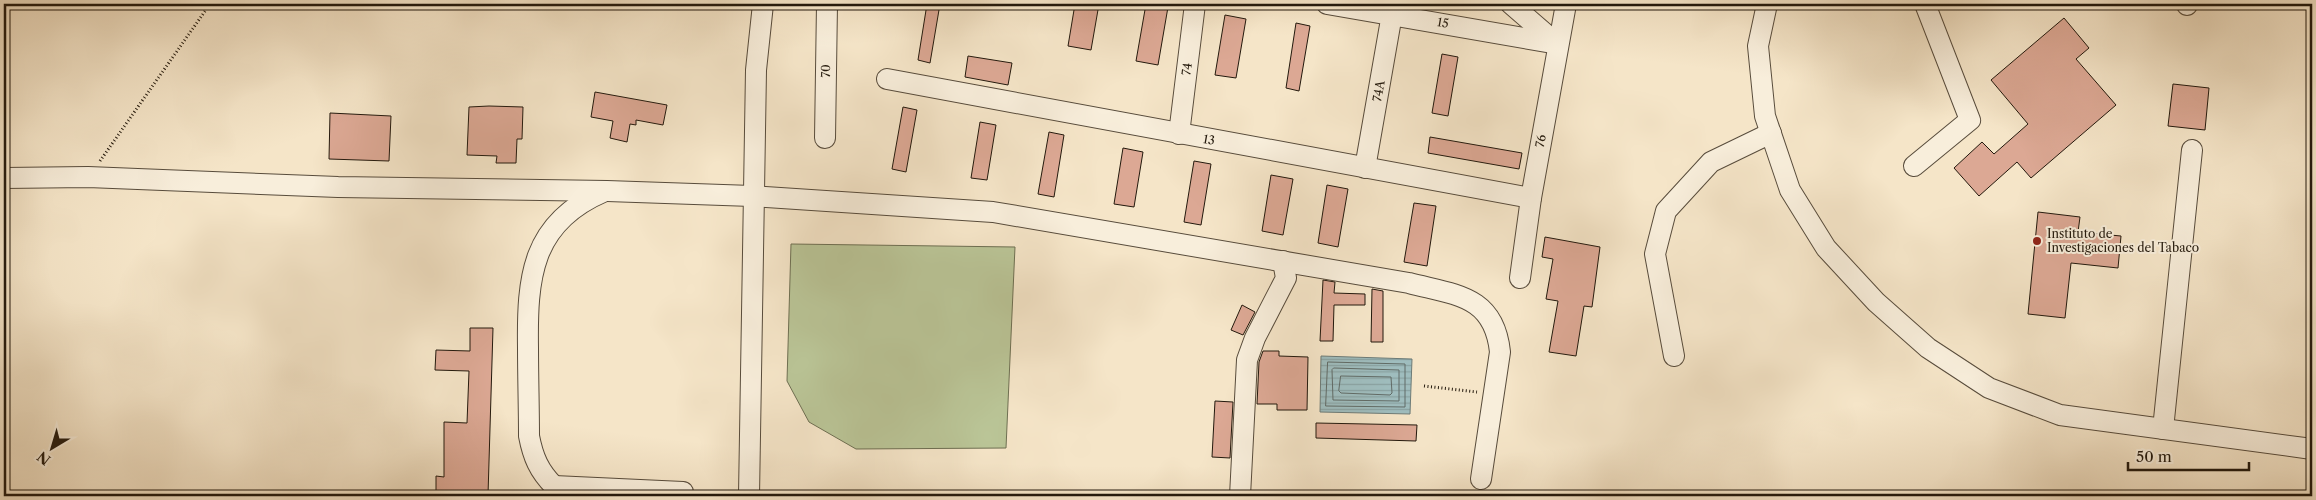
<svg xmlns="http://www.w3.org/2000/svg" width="2316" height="500" viewBox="0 0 2316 500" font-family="'Libre Caslon Text',serif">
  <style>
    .pitch { fill: #bac597; stroke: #6e6f52 }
    .water { fill: url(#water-rules); stroke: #6d7b77 }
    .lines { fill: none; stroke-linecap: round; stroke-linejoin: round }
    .shore { stroke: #616b66; stroke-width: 1 }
    .building { fill: #dca894; stroke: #23190d }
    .minor-casing { stroke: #584c3c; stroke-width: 22 }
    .path { stroke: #23190d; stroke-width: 3; stroke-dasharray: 1 2.5; stroke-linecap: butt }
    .minor { stroke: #f8eedb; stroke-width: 20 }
    .poi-dot { fill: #8f2418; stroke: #f8eedb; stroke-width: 2 }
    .labels { text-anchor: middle; stroke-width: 4; stroke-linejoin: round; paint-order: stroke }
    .street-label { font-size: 12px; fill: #23190d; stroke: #f8eedb }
    .poi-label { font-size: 12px; fill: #23190d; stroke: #f8eedb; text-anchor: start }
  </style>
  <defs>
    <pattern id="water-rules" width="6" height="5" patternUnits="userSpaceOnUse" patternTransform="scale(1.25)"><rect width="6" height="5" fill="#9fbdbe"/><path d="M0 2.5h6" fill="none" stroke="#89a2a2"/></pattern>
  </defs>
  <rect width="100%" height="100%" fill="#f5e5c8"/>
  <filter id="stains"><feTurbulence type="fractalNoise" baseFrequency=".004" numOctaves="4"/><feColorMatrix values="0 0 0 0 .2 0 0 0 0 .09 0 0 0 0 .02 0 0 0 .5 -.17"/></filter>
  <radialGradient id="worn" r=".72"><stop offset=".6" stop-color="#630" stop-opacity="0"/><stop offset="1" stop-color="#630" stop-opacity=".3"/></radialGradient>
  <polygon class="pitch" points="791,244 1015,247 1006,448 856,449 809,422 787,381"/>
  <polygon class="water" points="1321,356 1412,359 1410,414 1320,412"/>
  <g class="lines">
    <g class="shore">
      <polygon points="1328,362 1405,364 1405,407 1326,406"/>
      <polygon points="1334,368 1399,370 1399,401 1333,400 1332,370"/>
      <polygon points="1341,376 1391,377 1392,393 1390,395 1341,393 1339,391"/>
    </g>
  </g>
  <g class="building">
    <polygon points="927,4 940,4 930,63 918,60"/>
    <polygon points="1075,4 1099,4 1091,50 1068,46"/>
    <polygon points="1146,4 1168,7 1158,65 1136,61"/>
    <polygon points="1225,15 1246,19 1236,78 1215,75"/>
    <polygon points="2064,18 2089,48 2076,59 2116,105 2031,178 2017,162 1979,196 1954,168 1982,142 1994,154 2028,124 1991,80"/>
    <polygon points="1296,23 1310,26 1299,91 1286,88"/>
    <polygon points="1442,54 1458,57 1448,116 1432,113"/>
    <polygon points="968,56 1012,63 1008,85 965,77"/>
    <polygon points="2173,84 2209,88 2205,130 2168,126"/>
    <polygon points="595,92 667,105 663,125 636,120 636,125 630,124 627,142 610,138 613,121 591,117"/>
    <polygon points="489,106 523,107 522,139 517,139 516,163 496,163 497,156 467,155 469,107"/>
    <polygon points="903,107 917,110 906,172 892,169"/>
    <polygon points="330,113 391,116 389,161 329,159"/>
    <polygon points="980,122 996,125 987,180 971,178"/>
    <polygon points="1049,132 1064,135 1054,197 1038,194"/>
    <polygon points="1430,137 1522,153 1519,169 1428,153"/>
    <polygon points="1123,148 1143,152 1134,207 1114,204"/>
    <polygon points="1194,161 1211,164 1201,225 1184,222"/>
    <polygon points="1271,175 1293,179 1283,235 1262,231"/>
    <polygon points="1327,185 1348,189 1338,247 1318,243"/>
    <polygon points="1414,203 1436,206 1427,266 1404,262"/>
    <polygon points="2038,212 2080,217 2078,232 2121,236 2118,268 2071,263 2065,318 2028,314"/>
    <polygon points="1545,237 1600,247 1592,307 1584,306 1576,356 1549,352 1558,301 1546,299 1553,259 1542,257"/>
    <polygon points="1323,280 1335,282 1334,293 1365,294 1365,305 1334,305 1333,341 1320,341"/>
    <polygon points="1372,289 1383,291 1383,342 1371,342"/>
    <polygon points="1242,305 1255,312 1243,335 1231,330"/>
    <polygon points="470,328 493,328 488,495 436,494 436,476 444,477 444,422 467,423 469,371 435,370 436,350 470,351"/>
    <polygon points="1263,351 1279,351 1279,356 1308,357 1307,410 1277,410 1277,404 1257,404 1259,362"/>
    <polygon points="1215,401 1233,402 1230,458 1212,457"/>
    <polygon points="1316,423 1417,425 1416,441 1316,438"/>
  </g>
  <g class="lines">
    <defs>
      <g id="minor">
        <polyline points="1327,4 1558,44"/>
        <polyline points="1511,4 1556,43"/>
        <polyline points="1767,4 1758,46 1765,116 1790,190 1826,248 1876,302 1928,348 1989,388 2060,415 2312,449"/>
        <polyline points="2187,5 2187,4"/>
        <polyline points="887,79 1531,198"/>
        <polyline points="1179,134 1195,4"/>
        <polyline points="825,138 827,4"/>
        <polyline points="1914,166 1970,120 1925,4"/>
        <polyline points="1365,168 1392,14"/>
        <path d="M4,178l84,-1 250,10 269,4 145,5 241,16 416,71c46,12 85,12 91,69l-19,127"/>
        <polyline points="1520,278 1531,198 1566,4"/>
        <polyline points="1674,356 1655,254 1666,211 1711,162 1771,133"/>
        <polyline points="2163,429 2192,150"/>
        <polyline points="554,486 683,492"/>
        <path d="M554,496v-10c-15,-15 -21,-29 -25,-50 0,-29 -1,-58 -1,-88 -1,-70 3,-125 75,-156"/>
        <polyline points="749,496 756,70 763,4"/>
        <polyline points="1240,496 1247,360 1255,338 1286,278 1283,261"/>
      </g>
    </defs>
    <use href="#minor" class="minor-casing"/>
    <g class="path">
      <polyline points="100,161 210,4"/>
      <polyline points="1424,386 1477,392"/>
    </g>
    <use href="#minor" class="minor"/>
  </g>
  <circle class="poi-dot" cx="2037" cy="241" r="5"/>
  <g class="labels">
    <g class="street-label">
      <text transform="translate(1443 23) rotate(10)" y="4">15</text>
      <text transform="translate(1187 69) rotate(-83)" y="4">74</text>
      <text transform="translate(826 71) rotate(-89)" y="4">70</text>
      <text transform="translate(1379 91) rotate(-80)" y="4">74A</text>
      <text transform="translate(1209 140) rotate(10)" y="4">13</text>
      <text transform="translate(1541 141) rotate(-80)" y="4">76</text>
    </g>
    <g class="poi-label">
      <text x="2047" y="238">Instituto de<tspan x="2047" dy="14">Investigaciones del Tabaco</tspan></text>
    </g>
  </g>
  <rect width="2316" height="500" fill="none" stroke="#f5e5c8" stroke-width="20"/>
  <rect x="5" y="5" width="2306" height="490" fill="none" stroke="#23190d" stroke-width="2.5"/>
  <rect x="10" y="10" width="2296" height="480" fill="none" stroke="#23190d"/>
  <g transform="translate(52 448) rotate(218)" stroke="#f8eedb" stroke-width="4" paint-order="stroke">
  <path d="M0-4L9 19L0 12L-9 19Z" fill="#23190d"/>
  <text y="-8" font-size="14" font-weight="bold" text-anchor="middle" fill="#23190d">N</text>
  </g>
  <path d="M2128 462v8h121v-8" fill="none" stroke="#23190d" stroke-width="2.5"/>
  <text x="2136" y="462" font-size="15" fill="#23190d" stroke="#f8eedb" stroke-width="4" paint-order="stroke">50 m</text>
  <rect width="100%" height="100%" filter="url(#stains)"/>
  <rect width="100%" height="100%" fill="url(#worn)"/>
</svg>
